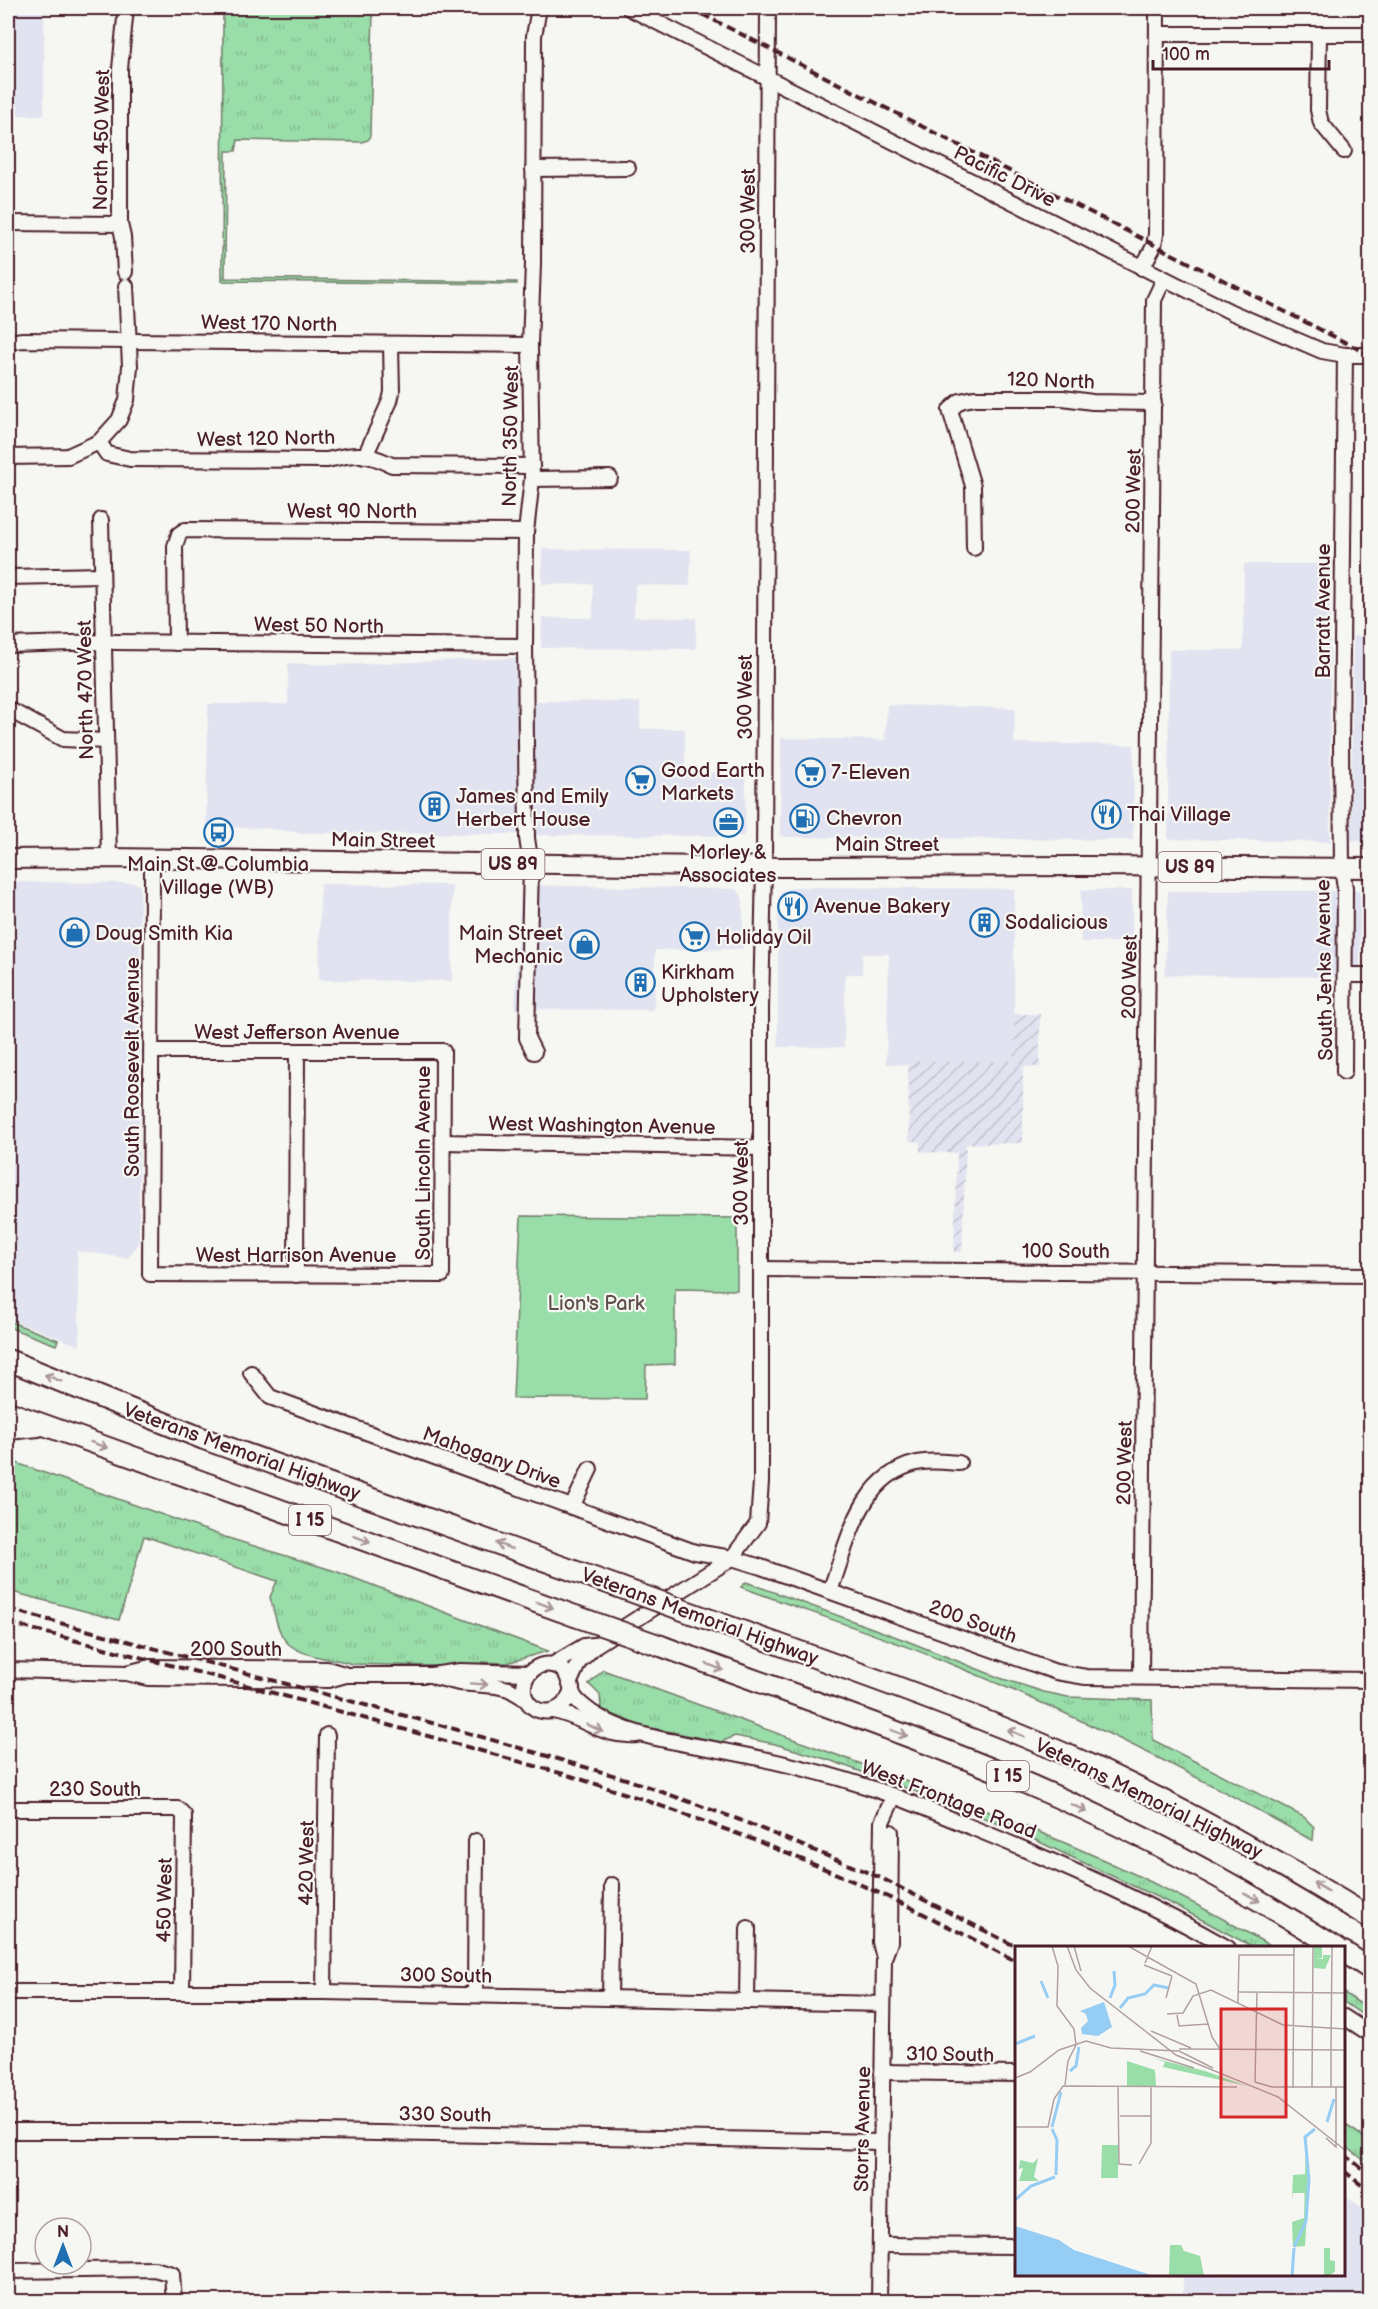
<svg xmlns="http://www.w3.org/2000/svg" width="1378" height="2309" viewBox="0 0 1378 2309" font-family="'Balsamiq Sans',sans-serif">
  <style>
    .built { fill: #e2e3f0 }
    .industrial { fill: url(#industrial-furrows) }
    .grass { fill: url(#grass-tufts); stroke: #727e6a; stroke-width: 1.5 }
    .park { fill: #99dda9; stroke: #727e6a; stroke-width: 1.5 }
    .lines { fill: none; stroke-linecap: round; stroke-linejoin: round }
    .minor-casing { stroke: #4a1f2b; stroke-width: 18 }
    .major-casing { stroke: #4a1f2b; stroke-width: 22 }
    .highway-casing { stroke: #4a1f2b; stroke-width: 24 }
    .minor { stroke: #f6f6f2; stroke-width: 14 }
    .major { stroke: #f6f6f2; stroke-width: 18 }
    .highway { stroke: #f6f6f2; stroke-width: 20 }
    .rail { stroke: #4a1f2b; stroke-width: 4; stroke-dasharray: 9 4.5; stroke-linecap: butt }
    .highway-bridge-casing { stroke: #4a1f2b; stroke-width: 24; stroke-linecap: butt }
    .highway-bridge { stroke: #f6f6f2; stroke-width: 20 }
    .oneway { stroke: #a99598 }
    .labels { text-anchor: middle; stroke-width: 4.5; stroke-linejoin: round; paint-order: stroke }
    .shield { fill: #f6f6f2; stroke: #7e6067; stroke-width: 1.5 }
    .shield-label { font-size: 18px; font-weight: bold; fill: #4a1f2b }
    .street-label { font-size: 20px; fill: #4a1f2b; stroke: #f6f6f2 }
    .poi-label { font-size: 20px; fill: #4a1f2b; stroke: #f6f6f2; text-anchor: start }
    .park-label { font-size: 20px; fill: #5e4e4a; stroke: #f6f6f2 }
    .inset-river { fill: none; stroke: #96cdf5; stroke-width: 3 }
    .inset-road { fill: none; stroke: #b1a0a2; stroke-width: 1.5 }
    .view { fill: #d62828; fill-opacity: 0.15; stroke: #d62828; stroke-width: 3 }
    .inset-edge { fill: none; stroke: #4a1f2b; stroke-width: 3 }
  </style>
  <defs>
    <pattern id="industrial-furrows" width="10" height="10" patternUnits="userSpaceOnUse" patternTransform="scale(1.5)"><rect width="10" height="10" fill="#e2e3f0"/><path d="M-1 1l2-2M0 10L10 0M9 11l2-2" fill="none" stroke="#c3c2ce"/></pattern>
    <pattern id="grass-tufts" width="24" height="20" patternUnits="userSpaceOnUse" patternTransform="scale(1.5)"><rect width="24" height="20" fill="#99dda9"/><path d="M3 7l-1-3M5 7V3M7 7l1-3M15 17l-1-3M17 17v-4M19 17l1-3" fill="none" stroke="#85bd92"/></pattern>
  </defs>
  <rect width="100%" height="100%" fill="#f6f6f2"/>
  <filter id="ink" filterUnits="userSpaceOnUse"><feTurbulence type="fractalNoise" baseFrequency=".0167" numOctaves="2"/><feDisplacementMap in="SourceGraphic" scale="12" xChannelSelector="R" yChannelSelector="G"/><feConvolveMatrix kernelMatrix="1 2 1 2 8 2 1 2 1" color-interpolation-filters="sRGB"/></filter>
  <g filter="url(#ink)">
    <g class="built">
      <rect x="8" y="8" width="36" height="107"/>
      <polygon points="542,549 691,550 690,586 635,585 634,617 696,618 696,649 541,648 542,618 593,618 593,584 542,584"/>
      <polygon points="1244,564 1330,564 1330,842 1168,839 1169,650 1243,650"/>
      <polygon points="1353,636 1370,636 1370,841 1351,841"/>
      <polygon points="517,658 518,834 304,833 263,828 206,827 208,704 288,704 288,663 334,665"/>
      <polygon points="534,701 640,702 640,729 685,729 685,772 746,773 745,832 743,836 534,835"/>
      <polygon points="887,705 1015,708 1014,743 1134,745 1133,840 784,837 780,835 781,738 885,740"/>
      <polygon points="15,882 134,883 140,885 139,1243 128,1258 77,1251 80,1346 8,1319 8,883"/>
      <polygon points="320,884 452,885 452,981 319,980"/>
      <polygon points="521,885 735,889 741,894 743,902 743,949 655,950 654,1010 515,1009"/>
      <polygon points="795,887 1014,889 1014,1061 909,1061 908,1065 886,1064 889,954 862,954 862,974 845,974 844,1047 778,1047 778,900 781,891"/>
      <rect x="1081" y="890" width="51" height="52"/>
      <polygon points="1168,891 1360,891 1360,977 1165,975"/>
      <polygon points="1344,2194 1370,2215 1370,2296 1183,2294 1183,2275 1344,2274"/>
    </g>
    <polygon class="industrial" points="1014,1014 1040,1014 1040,1067 1023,1067 1023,1143 966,1144 962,1252 954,1252 957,1153 920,1152 920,1142 909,1141 908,1061 1014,1061"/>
    <g class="grass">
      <polygon points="223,8 373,9 370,136 368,140 362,142 238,140 236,151 226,151 225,278 517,282 517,284 222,281"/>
      <polygon points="8,1321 58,1340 56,1345 8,1327"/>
      <path d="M8,1460l217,77 110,34 213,80 -41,12 -25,-1 -3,5 -128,-3c-12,-5 -21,-4 -32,-7 -41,-9 -39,-24 -49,-60l7,-16 -133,-45 -25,84 -111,-29z"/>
      <path d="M746,1582l156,57 98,39 44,14 24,5 84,3 1,40 151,77 10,10 -1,14c-118,-68 -241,-128 -367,-179 -67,-27 -137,-50 -205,-75z"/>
      <path d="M603,1670c70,25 139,51 209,76 158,57 315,114 460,201h-19l-77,-41 -143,-67 -72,-31 -132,-48 -54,-16 -40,-8 -14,6 -84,-17 -36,-16 -1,-14 -11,-11z"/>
      <polygon points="1344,1993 1370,2010 1370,2020 1344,2002"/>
      <polygon points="1344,2124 1370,2141 1370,2165 1344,2145"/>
    </g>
    <polygon class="park" points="521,1216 741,1218 737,1225 737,1290 675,1289 675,1364 646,1365 645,1399 513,1398"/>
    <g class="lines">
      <defs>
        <g id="minor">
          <polyline points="629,8 1231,312 1322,351 1345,355 1370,355"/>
          <polyline points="1157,34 1370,34"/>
          <polyline points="1319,34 1318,110 1321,123 1344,151"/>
          <polyline points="533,169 628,168"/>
          <polyline points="8,223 120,224"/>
          <polyline points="1142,268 1154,246 1156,234 1157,8"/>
          <polyline points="125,272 123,237 120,224 120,69 126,8"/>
          <polyline points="8,342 23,340 530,345"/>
          <path d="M99,442l8,12 23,5 197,1c28,-7 38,-8 65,5l140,1"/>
          <polyline points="365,456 390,401 392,392 391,345"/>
          <polyline points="8,457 68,456 99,442 119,420 127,400 130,366 126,286"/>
          <polyline points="532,479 610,478"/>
          <polyline points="101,520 109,858"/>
          <polyline points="974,548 973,486 950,410 960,401 974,398 1063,398 1092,402 1154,403"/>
          <polyline points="8,577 102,575"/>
          <polyline points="114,642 525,646"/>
          <polyline points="176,643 175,546 179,534 185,530 526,532"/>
          <polyline points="8,645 104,642"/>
          <polyline points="8,709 63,739 106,741"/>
          <polyline points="1345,975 1370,975"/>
          <polyline points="151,1051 443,1051 442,1275 150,1274 152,881 152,860"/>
          <polyline points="534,1052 527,1038 531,865 527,838 525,646 526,532 532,479 530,345 533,264 534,36 539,8"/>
          <polyline points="1344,1072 1345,888 1342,867 1341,744 1345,355"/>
          <polyline points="443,1142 761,1148"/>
          <polyline points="761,1269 1370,1275"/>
          <polyline points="296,1275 297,1051"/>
          <polyline points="251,1373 270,1397 695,1552 732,1558 761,1567 1056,1672 1086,1677 1370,1680"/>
          <polyline points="572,1507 590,1469"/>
          <path d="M830,1591c18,-48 29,-115 87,-128 14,-3 28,-1 42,0"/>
          <polyline points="552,1665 584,1646 593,1645"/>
          <polyline points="8,1670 127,1673 150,1667 327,1669 344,1674"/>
          <polyline points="126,1673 148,1678 328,1680 346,1675 431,1675 460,1671 530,1673"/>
          <polyline points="435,1677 459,1683 496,1686 509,1689 526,1699"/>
          <polyline points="1141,1677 1154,300 1164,279"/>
          <polyline points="570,1682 579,1662 596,1645 732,1558 758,1523 761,1482 761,1008 764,866 768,8"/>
          <path d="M572,1688c-8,36 -51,27 -48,-2 1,-14 15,-24 29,-21 17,4 15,19 21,31 4,7 11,11 17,16 39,26 88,30 133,39 58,11 115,25 170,45 34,13 67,27 101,41 79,33 158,68 233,111"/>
          <path d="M553,1711c32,6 49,27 84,24"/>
          <polyline points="8,1809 178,1809 184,1815 182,1991"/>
          <polyline points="884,1958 890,1942 891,1832"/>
          <polyline points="8,1992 324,1992 883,2004"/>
          <polyline points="324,1992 327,1735"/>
          <polyline points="475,1995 476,1841"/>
          <polyline points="610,1998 612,1885"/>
          <polyline points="747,2000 748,1928"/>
          <polyline points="1344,2017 1370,2034"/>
          <polyline points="882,2072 1016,2074"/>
          <polyline points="8,2131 265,2131 881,2142"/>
          <polyline points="880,2245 1016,2246"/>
          <polyline points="8,2271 154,2269 172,2274 174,2302"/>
          <polyline points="879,2302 884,1958 880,1942 882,1822 894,1796"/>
        </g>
        <polyline id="major" points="8,859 109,858 783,867 1084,866 1370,868"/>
        <g id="highway">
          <polyline points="8,1360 204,1439 619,1587"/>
          <polyline points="8,1412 575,1616"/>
          <polyline points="8,1429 38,1426"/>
          <path d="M705,1618c125,45 252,88 374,142 101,46 197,100 291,158"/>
          <path d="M661,1646c105,39 212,75 316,117 125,50 246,112 360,185"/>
          <polyline points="1344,1952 1370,1969"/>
        </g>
      </defs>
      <use href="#minor" class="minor-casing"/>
      <use href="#major" class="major-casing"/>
      <use href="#highway" class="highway-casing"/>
      <use href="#minor" class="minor"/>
      <use href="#major" class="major"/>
      <use href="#highway" class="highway"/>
      <g class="rail">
        <polyline points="690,8 1370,355"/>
        <polyline points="8,1609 458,1730 626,1779 740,1820 881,1878 1019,1948"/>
        <polyline points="8,1623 220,1678 571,1776 642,1799 752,1839 837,1874 912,1908 1016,1961"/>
        <polyline points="1344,2154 1370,2175"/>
        <polyline points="1344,2171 1370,2192"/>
      </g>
      <defs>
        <g id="highway-bridge">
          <polyline points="619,1587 705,1618"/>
          <polyline points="575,1616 661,1646"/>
        </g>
      </defs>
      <use href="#highway-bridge" class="highway-bridge-casing"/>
      <use href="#highway-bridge" class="highway-bridge"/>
    </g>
    <defs><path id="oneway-shaft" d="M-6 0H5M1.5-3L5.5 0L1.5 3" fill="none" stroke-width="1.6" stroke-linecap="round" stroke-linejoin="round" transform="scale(1.5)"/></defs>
    <g class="oneway">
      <use href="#oneway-shaft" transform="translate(53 1378) rotate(-158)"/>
      <use href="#oneway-shaft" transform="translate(99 1445) rotate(20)"/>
      <use href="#oneway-shaft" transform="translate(362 1539) rotate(20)"/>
      <use href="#oneway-shaft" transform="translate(504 1546) rotate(-160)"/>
      <use href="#oneway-shaft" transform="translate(545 1605) rotate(20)"/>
      <use href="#oneway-shaft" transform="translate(715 1667) rotate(21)"/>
      <use href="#oneway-shaft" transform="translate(479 1684) rotate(4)"/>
      <use href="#oneway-shaft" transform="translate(595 1728) rotate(24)"/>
      <use href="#oneway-shaft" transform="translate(899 1733) rotate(20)"/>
      <use href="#oneway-shaft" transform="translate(1016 1733) rotate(-157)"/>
      <use href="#oneway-shaft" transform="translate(1079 1808) rotate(25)"/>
      <use href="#oneway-shaft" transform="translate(1321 1887) rotate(-149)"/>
      <use href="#oneway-shaft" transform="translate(1252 1897) rotate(29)"/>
    </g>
  </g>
  <defs>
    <symbol id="supermarket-ring" viewBox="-11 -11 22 22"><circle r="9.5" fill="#f6f6f2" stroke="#1f6fb2" stroke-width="1.5"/><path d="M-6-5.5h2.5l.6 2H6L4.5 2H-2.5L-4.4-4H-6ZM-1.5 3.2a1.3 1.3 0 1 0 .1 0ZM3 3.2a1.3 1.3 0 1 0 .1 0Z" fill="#1f6fb2"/></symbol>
    <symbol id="building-ring" viewBox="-11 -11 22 22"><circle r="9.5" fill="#f6f6f2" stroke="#1f6fb2" stroke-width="1.5"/><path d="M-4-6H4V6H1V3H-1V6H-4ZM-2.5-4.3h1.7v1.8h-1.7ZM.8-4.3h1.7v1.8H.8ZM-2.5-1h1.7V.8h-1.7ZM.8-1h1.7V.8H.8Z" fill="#1f6fb2"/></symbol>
    <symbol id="restaurant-ring" viewBox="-11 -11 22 22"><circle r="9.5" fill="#f6f6f2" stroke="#1f6fb2" stroke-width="1.5"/><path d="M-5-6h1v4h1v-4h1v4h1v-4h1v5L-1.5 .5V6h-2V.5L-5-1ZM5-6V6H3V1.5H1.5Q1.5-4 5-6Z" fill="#1f6fb2"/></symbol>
    <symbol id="fuel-ring" viewBox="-11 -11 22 22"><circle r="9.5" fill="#f6f6f2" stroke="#1f6fb2" stroke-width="1.5"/><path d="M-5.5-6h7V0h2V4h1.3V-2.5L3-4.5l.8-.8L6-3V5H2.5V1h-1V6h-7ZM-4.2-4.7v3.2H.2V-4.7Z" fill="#1f6fb2"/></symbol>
    <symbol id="office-ring" viewBox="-11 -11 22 22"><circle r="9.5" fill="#f6f6f2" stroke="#1f6fb2" stroke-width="1.5"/><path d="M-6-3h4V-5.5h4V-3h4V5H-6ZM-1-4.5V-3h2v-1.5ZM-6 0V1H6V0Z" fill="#1f6fb2"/></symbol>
    <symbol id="bus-ring" viewBox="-11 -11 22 22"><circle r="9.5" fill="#f6f6f2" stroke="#1f6fb2" stroke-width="1.5"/><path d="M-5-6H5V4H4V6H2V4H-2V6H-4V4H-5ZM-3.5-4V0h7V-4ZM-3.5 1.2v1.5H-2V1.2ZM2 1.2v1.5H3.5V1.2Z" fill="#1f6fb2"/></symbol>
    <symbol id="shop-ring" viewBox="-11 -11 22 22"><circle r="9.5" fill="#f6f6f2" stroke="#1f6fb2" stroke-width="1.5"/><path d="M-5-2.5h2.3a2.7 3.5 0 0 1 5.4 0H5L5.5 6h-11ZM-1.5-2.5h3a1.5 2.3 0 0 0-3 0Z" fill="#1f6fb2"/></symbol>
  </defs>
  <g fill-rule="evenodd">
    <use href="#supermarket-ring" x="794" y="756" width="33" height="33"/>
    <use href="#supermarket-ring" x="624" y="764" width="33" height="33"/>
    <use href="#building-ring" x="418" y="790" width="33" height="33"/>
    <use href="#restaurant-ring" x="1090" y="798" width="33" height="33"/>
    <use href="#fuel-ring" x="788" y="802" width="33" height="33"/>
    <use href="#office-ring" x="712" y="806" width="33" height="33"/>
    <use href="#bus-ring" x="202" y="816" width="33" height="33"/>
    <use href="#restaurant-ring" x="776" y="890" width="33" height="33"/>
    <use href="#building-ring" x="968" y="906" width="33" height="33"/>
    <use href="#shop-ring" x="58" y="916" width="33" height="33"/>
    <use href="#supermarket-ring" x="678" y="920" width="33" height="33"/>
    <use href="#shop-ring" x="568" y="928" width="33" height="33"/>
    <use href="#building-ring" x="624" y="966" width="33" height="33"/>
  </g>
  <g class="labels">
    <g class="shield">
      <rect x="481.5" y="849" width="63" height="30" rx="4.5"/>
      <rect x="1158.5" y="852" width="63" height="30" rx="4.5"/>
      <rect x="289" y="1505" width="42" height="30" rx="4.5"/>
      <rect x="987" y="1761" width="42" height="30" rx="4.5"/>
    </g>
    <g class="shield-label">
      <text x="513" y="870">US 89</text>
      <text x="1190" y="873">US 89</text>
      <text x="310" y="1526">I 15</text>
      <text x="1008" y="1782">I 15</text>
    </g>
    <g class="street-label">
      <text transform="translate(101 140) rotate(-89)" y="7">North 450 West</text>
      <text transform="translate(1005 176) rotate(27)" y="7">Pacific Drive</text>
      <text transform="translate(748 211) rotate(-90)" y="7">300 West</text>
      <text transform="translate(269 323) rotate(1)" y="7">West 170 North</text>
      <text transform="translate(1051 380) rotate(2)" y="7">120 North</text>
      <text transform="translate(510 436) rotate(-89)" y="7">North 350 West</text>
      <text transform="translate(266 438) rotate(-1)" y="7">West 120 North</text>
      <text transform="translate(1133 491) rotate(-89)" y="7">200 West</text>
      <text x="352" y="518">West 90 North</text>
      <text transform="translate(1323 611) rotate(-90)" y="7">Barratt Avenue</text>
      <text transform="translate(319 625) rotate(1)" y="7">West 50 North</text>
      <text transform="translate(85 690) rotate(-91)" y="7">North 470 West</text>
      <text transform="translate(745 697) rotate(-90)" y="7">300 West</text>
      <text transform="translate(383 840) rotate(1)" y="7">Main Street</text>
      <text x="887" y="851">Main Street</text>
      <text transform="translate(1324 970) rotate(-91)" y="7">South Jenks Avenue</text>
      <text transform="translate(1129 977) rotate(-89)" y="7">200 West</text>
      <text x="297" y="1039">West Jefferson Avenue</text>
      <text transform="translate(132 1067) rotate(-90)" y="7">South Roosevelt Avenue</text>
      <text transform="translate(602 1125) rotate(1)" y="7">West Washington Avenue</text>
      <text transform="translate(423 1163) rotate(-90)" y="7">South Lincoln Avenue</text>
      <text transform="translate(741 1183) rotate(-90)" y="7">300 West</text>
      <text x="1066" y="1258">100 South</text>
      <text x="296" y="1262">West Harrison Avenue</text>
      <text transform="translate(242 1451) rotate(20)" y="7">Veterans Memorial Highway</text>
      <text transform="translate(492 1457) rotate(20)" y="7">Mahogany Drive</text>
      <text transform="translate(1124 1463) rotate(-89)" y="7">200 West</text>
      <text transform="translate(700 1616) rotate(20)" y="7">Veterans Memorial Highway</text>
      <text transform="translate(973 1621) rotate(20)" y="7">200 South</text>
      <text x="236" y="1656">200 South</text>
      <text x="95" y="1796">230 South</text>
      <text transform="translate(1149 1798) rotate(26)" y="7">Veterans Memorial Highway</text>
      <text transform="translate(949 1799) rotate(21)" y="7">West Frontage Road</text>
      <text transform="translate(306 1863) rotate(-89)" y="7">420 West</text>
      <text transform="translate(164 1900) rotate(-89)" y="7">450 West</text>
      <text transform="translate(446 1975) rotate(1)" y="7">300 South</text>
      <text transform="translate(950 2054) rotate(1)" y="7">310 South</text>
      <text transform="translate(445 2114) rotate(1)" y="7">330 South</text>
      <text transform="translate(862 2129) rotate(-89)" y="7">Storrs Avenue</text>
    </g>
    <g class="poi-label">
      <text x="661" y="777">Good Earth<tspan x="661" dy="23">Markets</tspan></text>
      <text x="831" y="779">7-Eleven</text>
      <text x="456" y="803">James and Emily<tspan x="456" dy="23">Herbert House</tspan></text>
      <text x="1127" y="821">Thai Village</text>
      <text x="826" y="825">Chevron</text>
      <text x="728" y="859" text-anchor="middle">Morley &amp;<tspan x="728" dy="23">Associates</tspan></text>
      <text x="218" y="871" text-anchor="middle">Main St @ Columbia<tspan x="218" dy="23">Village (WB)</tspan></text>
      <text x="814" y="913">Avenue Bakery</text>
      <text x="1005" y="929">Sodalicious</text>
      <text x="95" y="940">Doug Smith Kia</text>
      <text x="563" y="940" text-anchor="end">Main Street<tspan x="563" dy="23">Mechanic</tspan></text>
      <text x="716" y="944">Holiday Oil</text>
      <text x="661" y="979">Kirkham<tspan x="661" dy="23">Upholstery</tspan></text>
    </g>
    <g class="park-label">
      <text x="596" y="1310">Lion's Park</text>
    </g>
  </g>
  <g transform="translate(1015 1946)">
    <rect width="330" height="330" fill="#f6f6f2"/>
    <path d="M138,112l52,13 42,15 -84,-19 2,-5zM112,115l28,9 1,16h-29zM87,199h16v33h-17zM291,228v19h-13l-1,6 1,-24zM155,299h11l3,6 16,5 4,20h-35zM309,302h6v12l5,1v10l-5,5h-6z" fill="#99dda9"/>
    <path d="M291,187l3,48 -4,65 -12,1 -1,-25 12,-4z" fill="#99dda9"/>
    <path d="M299,1h8v11l-6,1h7v-4h8l-6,14 -11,-1zM23,212l-4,19 5,4h-20l4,-13 -4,1 1,-9 13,3z" fill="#99dda9"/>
    <path d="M89,56l8,25 -14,9 -16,-2 -1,-6 7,-7 -2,-7 -6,-3zM0,280l44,14 15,10 80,26h-139z" fill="#96cdf5"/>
    <path class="inset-river" d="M26,35l7,17M95,52l5,-13 -1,-14M105,62l8,-10 17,-4 9,-9 14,3M0,98l20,-8M55,125l6,-5 3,-19M312,176l7,-23M37,181l9,-35M37,183l5,11 -1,35M0,254l16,-14 24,-9M279,301l12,-26 3,-42 -4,-42 10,-8M277,330l2,-28"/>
    <path class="inset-road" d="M37,0l6,20 -1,40 17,23 2,16M52,0l9,24 14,18 86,67 102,42 67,53M59,0l7,25M113,0l68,38 16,53 8,12M130,17l7,-17M129,19l28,11M224,46l106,1M151,52l6,-22M223,57l1,-48h55M152,68l16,-1 10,-17 18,-6 72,35 62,4M162,69l2,11 29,-2M136,85l40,17M164,103l166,1M316,104l1,-104M125,105l54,17M0,132l15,-6 29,-22 27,-9 25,7 68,3 34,17M240,136l17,5h73M240,136l2,-90M50,139l3,-24 8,-16M103,140l1,78 13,1M297,141l1,-141M316,141v-37M278,142l1,-142M105,170h31M0,181h33l6,-28 9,-13 174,1M311,192l10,9v-60M124,218l12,-21v-57"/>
    <path class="view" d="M206,63h65v108h-65z"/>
    <rect width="330" height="330" class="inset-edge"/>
  </g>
  <rect width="1378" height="2309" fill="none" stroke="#f6f6f2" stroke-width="30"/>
  <rect x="15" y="15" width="1348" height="2279" fill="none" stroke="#4a1f2b" stroke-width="2" filter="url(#ink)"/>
  <g transform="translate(63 2246)"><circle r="28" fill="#f6f6f2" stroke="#b1a0a2" stroke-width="1.5"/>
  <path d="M0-4.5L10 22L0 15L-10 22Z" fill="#1f6fb2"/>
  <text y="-9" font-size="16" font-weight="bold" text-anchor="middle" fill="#4a1f2b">N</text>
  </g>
  <path d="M1153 60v9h176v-9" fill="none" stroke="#4a1f2b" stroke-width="3"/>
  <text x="1162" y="60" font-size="18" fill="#4a1f2b" stroke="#f6f6f2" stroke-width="4.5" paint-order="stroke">100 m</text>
</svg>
